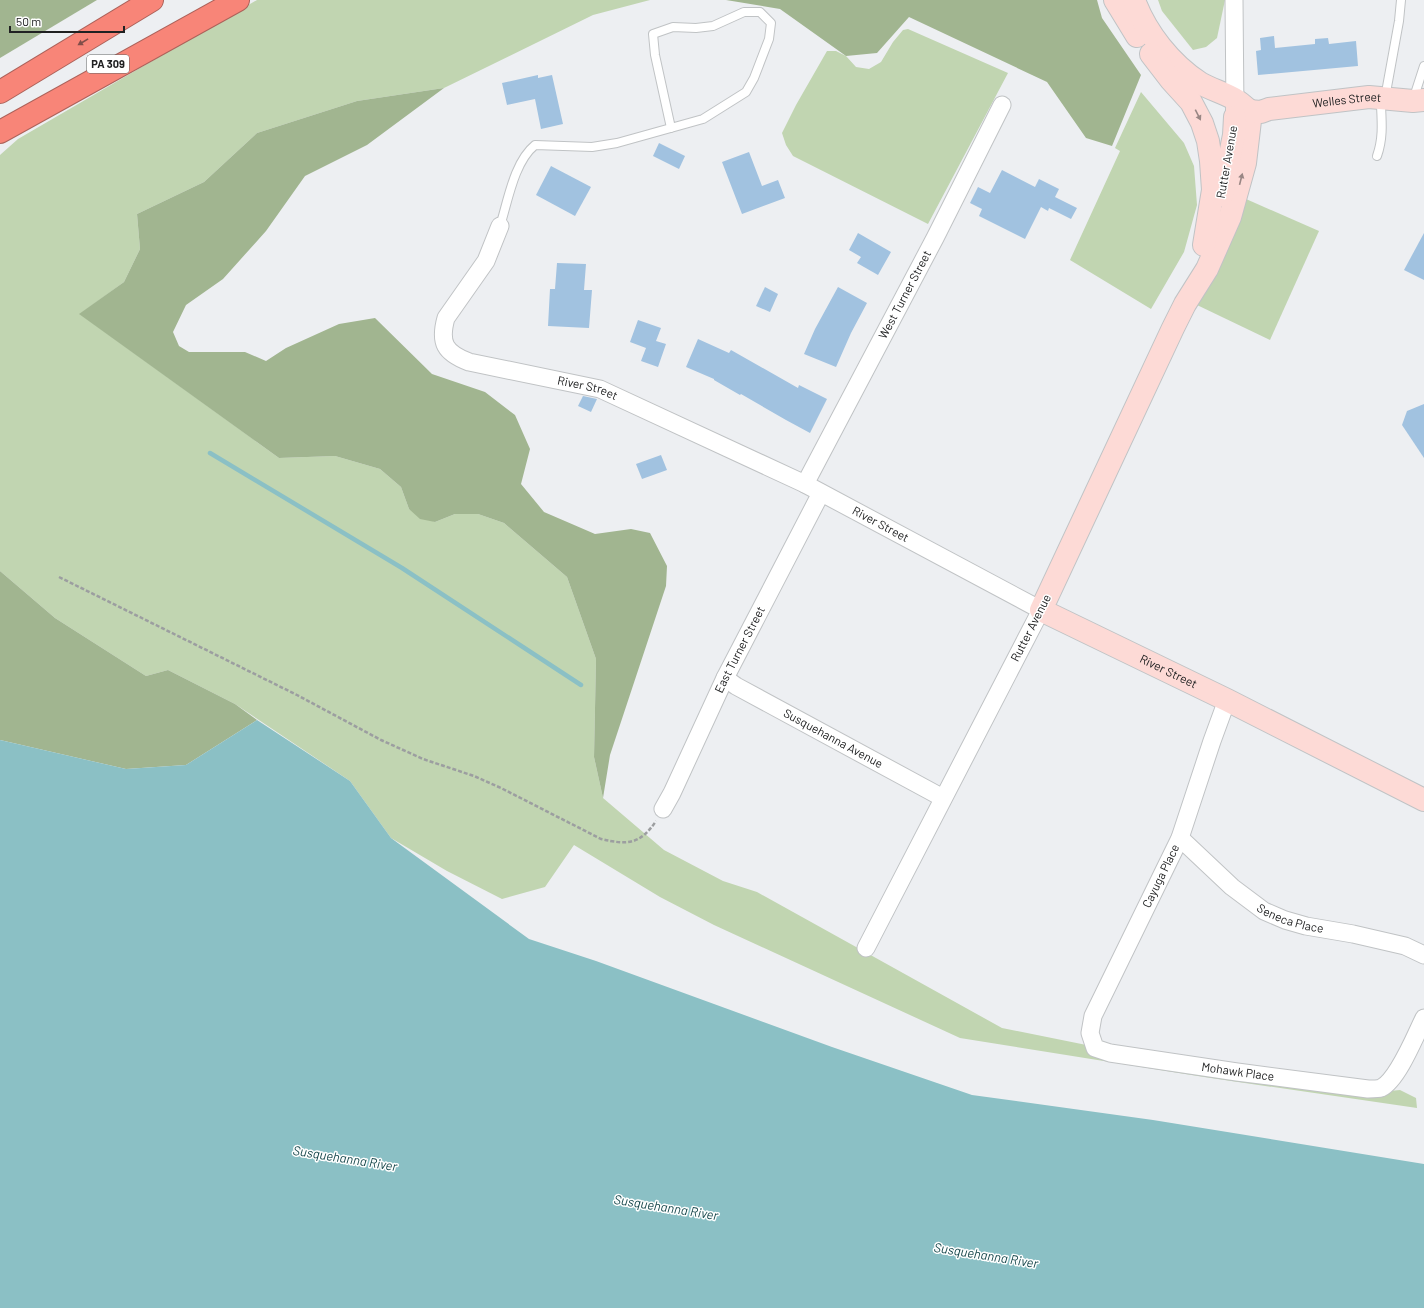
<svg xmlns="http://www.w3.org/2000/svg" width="1424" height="1308" viewBox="0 0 1424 1308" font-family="Barlow,sans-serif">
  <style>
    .green { fill: #c1d5b1 }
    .forest { fill: #a1b590 }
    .water { fill: #8bc0c5 }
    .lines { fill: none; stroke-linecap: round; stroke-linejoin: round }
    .stream { stroke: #8bc0c5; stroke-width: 4.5 }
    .building { fill: #a1c2e0 }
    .lane-casing { stroke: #c0c3c5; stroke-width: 10 }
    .street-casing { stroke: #c0c3c5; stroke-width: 19 }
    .secondary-casing { stroke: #c0c3c5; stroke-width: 24 }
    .highway-casing { stroke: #ac625a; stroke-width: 24 }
    .path { stroke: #9c9ea0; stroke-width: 2.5; stroke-dasharray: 4 2; stroke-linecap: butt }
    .lane { stroke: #fff; stroke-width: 8 }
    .street { stroke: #fff; stroke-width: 17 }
    .secondary { stroke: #fddad6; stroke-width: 22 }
    .highway { stroke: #f88578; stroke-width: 22 }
    .oneway { fill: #814e49 }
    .oneway2 { fill: #9a8785 }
    .labels { text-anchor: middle; stroke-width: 3; stroke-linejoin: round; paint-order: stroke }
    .shield { fill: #fff; stroke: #636464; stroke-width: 1 }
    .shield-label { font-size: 11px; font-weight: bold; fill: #202122 }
    .street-label { font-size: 12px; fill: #202122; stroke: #fff }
    .water-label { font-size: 13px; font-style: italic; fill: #18494d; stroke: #fff }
  </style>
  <rect width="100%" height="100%" fill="#edeff2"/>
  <g class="green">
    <polygon points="257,0 650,0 593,15 444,88 357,101 257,133 204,182 137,214 140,249 124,282 80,314 279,458 335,456 380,469 401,487 409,509 435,522 455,514 478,514 504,523 567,577 596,659 594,757 603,798 664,850 723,881 757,892 1002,1028 1121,1052 1368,1093 1400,1090 1416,1098 1417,1108 1204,1077 960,1038 714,925 660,897 574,845 545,887 502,899 447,871 391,838 350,781 235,704 168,670 146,676 55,618 0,571 0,155 18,139"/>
    <polygon points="1158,0 1225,0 1217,38 1206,47 1193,50 1162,11"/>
    <polygon points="908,29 1008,73 928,224 793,156 786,145 782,133 796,105 827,51 836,51 846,56 856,67 869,69 881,62 893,42 903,30"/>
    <polygon points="1141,92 1184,143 1194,166 1197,205 1184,252 1151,309 1070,260 1120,151 1115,148"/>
    <polygon points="1246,199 1319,231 1270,340 1197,305"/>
  </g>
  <g class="forest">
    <polygon points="0,0 97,0 0,58"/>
    <polygon points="726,0 1097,0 1102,18 1141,75 1112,146 1086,138 1047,82 909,17 877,53 846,56 780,9"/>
    <polygon points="444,88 367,145 305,176 266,231 223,279 186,305 173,332 179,346 189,352 245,352 266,361 286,348 339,324 375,318 432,374 485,392 515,415 530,449 521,484 544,512 595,534 631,529 650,533 667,566 666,586 610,755 603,798 594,757 596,659 567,577 504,523 478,514 455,514 435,522 420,519 409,509 401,487 380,469 335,456 279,458 79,314 124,282 140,249 137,214 204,182 257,133 357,101"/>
    <polygon points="0,571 55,618 146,676 168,670 235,704 257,720 186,765 126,769 0,740"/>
  </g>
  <polygon class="water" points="257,720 350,781 391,838 529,939 596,961 832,1047 972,1095 1153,1120 1424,1164 1424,1308 0,1308 0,740 126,769 186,765"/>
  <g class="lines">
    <polyline class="stream" points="210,453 402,568 581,685"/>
  </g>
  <g class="building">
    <polygon points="1274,36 1275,48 1315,44 1315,39 1328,38 1329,44 1356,41 1358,66 1258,75 1256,51 1261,50 1260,38"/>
    <polygon points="538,75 538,78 552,75 563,124 541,129 535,99 507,105 502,83"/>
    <polygon points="659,143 685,156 679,169 653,156"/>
    <polygon points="749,152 762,186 778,180 785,198 742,214 722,162"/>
    <polygon points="551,166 591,187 575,216 536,195"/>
    <polygon points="1002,170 1035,187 1039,179 1059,189 1055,197 1077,208 1071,219 1049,208 1048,211 1041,207 1025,239 979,216 982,209 970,203 978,187 990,193"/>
    <polygon points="858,233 891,252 878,275 857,263 861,257 849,250"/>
    <polygon points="1424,233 1424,280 1404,270"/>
    <polygon points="557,263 586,264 584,290 592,290 589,328 548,326 550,289 555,289"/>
    <polygon points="765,287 778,294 770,312 756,306"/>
    <polygon points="838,287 867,303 851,333 836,367 804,354 815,329"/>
    <polygon points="638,320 661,328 656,341 666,344 658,367 641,361 646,348 630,342"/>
    <polygon points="698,339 729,353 731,350 798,388 799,385 827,399 810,433 786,420 741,394 740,395 714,380 714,379 686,367"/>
    <polygon points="583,396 597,399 591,412 578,406"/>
    <polygon points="1424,404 1424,458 1402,425 1407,411"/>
    <polygon points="661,455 667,470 642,479 636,464"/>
  </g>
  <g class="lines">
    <defs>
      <g id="lane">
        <polyline points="1385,98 1399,21 1401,0"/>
        <polyline points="1413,100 1424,66"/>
        <path d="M1376,103l5,3c1,18 2,33 -4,50"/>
        <path d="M500,226c8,-25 14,-64 35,-81l57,2 25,-4 86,-24 43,-27 8,-14 15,-39 2,-16 -11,-11h-16l-31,14 -17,2 -23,-1 -20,7 2,21 16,73"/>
      </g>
      <g id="street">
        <polyline points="1234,0 1235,110"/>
        <path id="s1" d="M500,226l-14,35 -40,57c-7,25 -1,35 23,44l131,27 205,95 236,126 -175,338"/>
        <path id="s2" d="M805,484l130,-246 67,-133"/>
        <path id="s3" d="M725,678l11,8 207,112"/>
        <path id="s4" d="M1227,700l-15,41 -32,97 -87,178 -3,17 5,15 15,5 127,19 131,17c4,0 10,0 13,-1 17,-8 35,-54 43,-70"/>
        <path id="s5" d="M663,809l9,-16 53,-115 96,-185"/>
        <path id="s6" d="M1180,838l52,49 32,24 21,9 21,6 47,8 52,12 19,9"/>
      </g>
      <g id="secondary">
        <polyline points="1115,0 1137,36"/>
        <path id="s7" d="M1134,0c12,33 37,64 66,83 12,7 25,10 36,17 6,4 10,8 15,12l-6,51 -15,54 -23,52 -22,35 -12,24 -132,282 186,90 197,100"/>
        <polyline points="1151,54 1171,80 1191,102 1202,123 1208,141 1211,161 1213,190 1204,245"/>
        <path id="s8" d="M1237,110l24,2 8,-3 100,-12 44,4 11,-1"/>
        <polyline points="1222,195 1234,135 1235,117"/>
      </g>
      <g id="highway">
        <polyline points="0,92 152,0"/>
        <polyline points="0,132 238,0"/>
      </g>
    </defs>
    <use href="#lane" class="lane-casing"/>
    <use href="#street" class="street-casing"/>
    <use href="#secondary" class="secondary-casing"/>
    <use href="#highway" class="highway-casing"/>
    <path class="path" d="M59,577l238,118 84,45 42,19 51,17 27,12 100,51c26,6 39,6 55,-18"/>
    <use href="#lane" class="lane"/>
    <use href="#street" class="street"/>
    <use href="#secondary" class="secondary"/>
    <use href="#highway" class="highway"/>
  </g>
  <defs><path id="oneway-solid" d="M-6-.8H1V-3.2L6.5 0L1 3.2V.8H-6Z"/></defs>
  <use class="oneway" href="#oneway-solid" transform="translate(83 42) rotate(149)"/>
  <g class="oneway2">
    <use href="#oneway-solid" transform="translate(1198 115) rotate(63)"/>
    <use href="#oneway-solid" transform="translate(1241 179) rotate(-76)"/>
  </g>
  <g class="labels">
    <rect class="shield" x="87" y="55" width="42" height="18" rx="3"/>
    <g class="shield-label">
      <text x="108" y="68">PA 309</text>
    </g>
    <g class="street-label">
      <text dy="4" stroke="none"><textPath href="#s8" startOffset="111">Welles Street</textPath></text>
      <text transform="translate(1227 162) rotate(-80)" y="4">Rutter Avenue</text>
      <text dy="4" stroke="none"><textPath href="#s2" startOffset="214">West Turner Street</textPath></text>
      <text dy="4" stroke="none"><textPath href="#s1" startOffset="286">River Street</textPath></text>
      <text dy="4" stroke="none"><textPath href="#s1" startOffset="610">River Street</textPath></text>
      <text transform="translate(1031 628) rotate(-63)" y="4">Rutter Avenue</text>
      <text dy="4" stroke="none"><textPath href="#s5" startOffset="177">East Turner Street</textPath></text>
      <text dy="4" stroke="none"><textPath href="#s7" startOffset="852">River Street</textPath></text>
      <text dy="4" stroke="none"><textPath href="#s3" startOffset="124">Susquehanna Avenue</textPath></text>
      <text transform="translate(1161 876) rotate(-64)" y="4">Cayuga Place</text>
      <text dy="4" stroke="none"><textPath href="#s6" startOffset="139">Seneca Place</textPath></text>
      <text dy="4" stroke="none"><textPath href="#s4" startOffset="522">Mohawk Place</textPath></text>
    </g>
    <g class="water-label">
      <text transform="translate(345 1158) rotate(9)" y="5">Susquehanna River</text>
      <text transform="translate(666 1207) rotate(9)" y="5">Susquehanna River</text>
      <text transform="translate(986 1255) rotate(9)" y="5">Susquehanna River</text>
    </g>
  </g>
  <path d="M10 26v6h114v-6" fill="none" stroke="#202122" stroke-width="2"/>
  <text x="16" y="26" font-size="12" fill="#202122" stroke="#ffffff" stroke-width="3" paint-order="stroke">50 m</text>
</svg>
